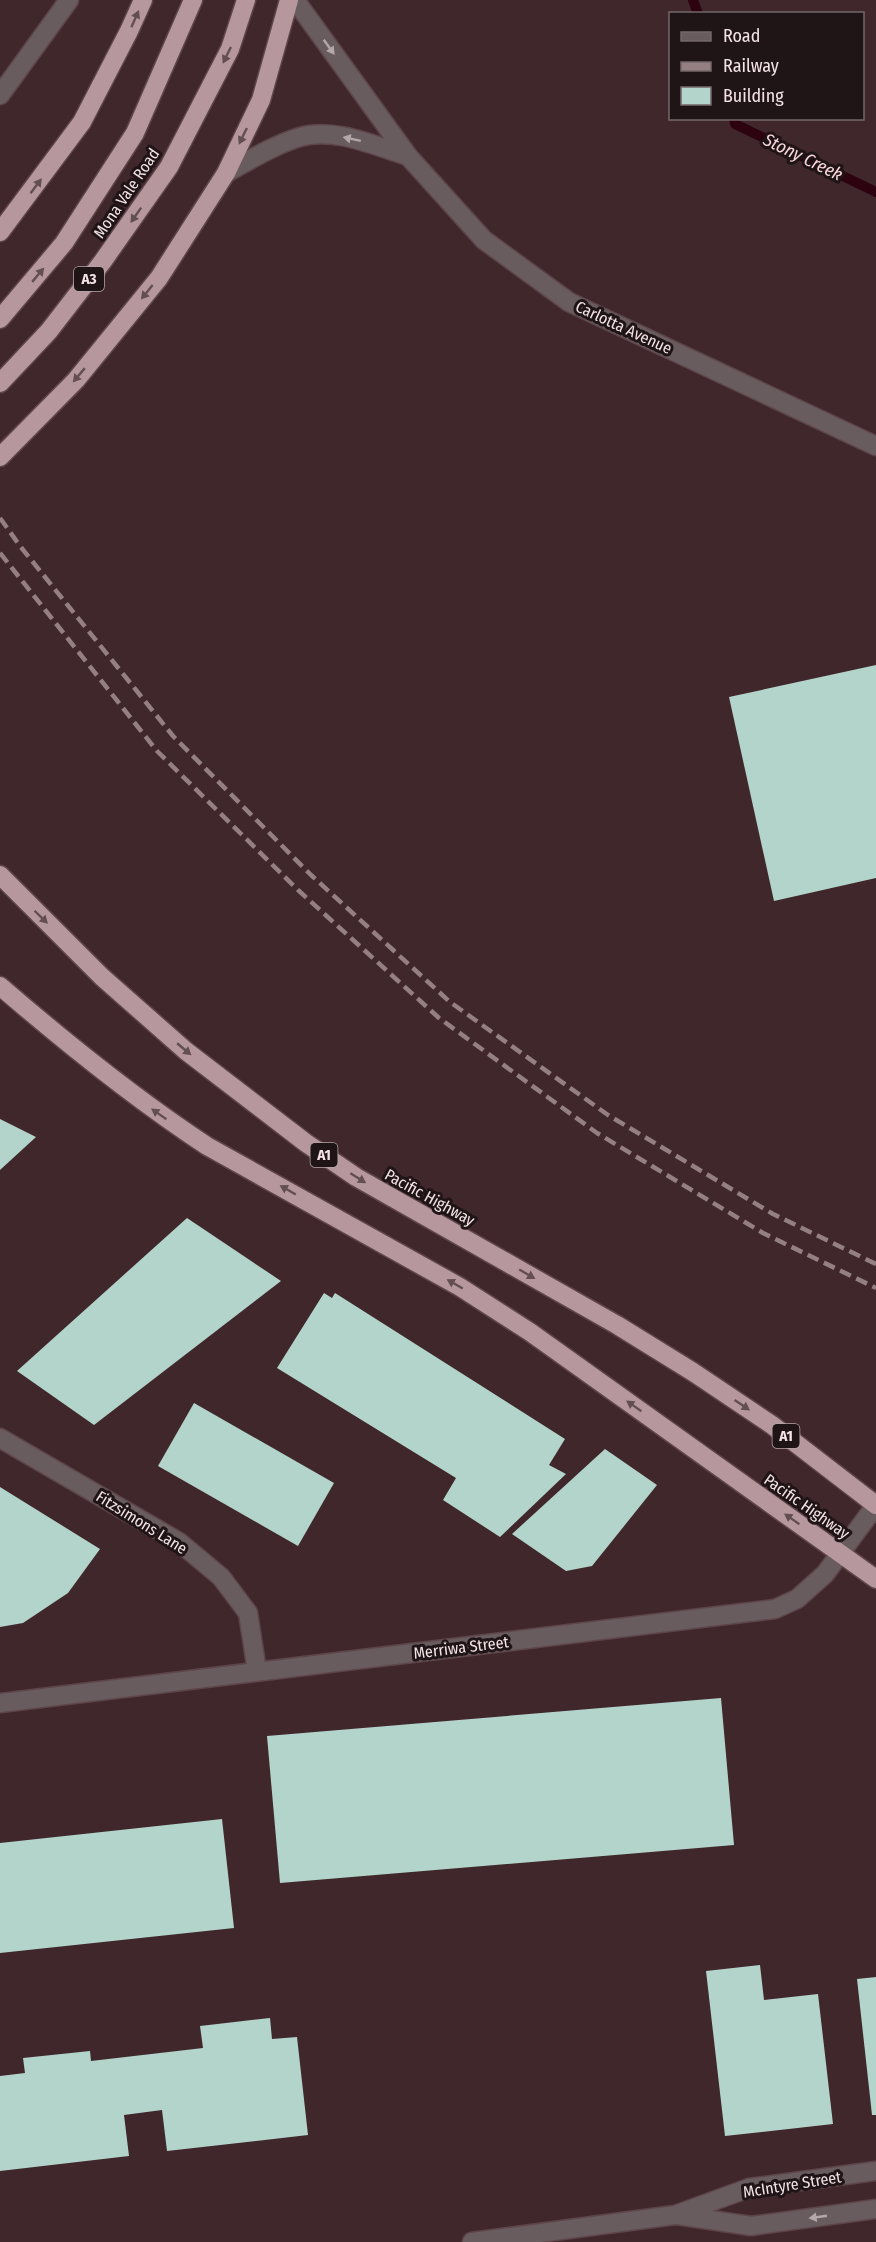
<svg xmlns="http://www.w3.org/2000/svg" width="876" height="2242" viewBox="0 0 876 2242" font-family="'Fira Sans Condensed',sans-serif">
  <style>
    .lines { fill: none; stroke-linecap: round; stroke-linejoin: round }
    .stream { stroke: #2d0310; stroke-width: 10 }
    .building { fill: #b3d4ca }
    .street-casing { stroke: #5d454a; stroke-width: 21 }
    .highway-casing { stroke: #5d454a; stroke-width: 21 }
    .street { stroke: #685c5e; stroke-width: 18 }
    .highway { stroke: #b6979d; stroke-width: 18 }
    .rail { stroke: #947f83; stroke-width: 4.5; stroke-dasharray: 12 6; stroke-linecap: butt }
    .oneway { fill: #634f53 }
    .oneway2 { fill: #b5a6a9 }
    .labels { text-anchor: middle; stroke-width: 6; stroke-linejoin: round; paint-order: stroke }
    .shield { fill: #1f1416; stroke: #b4a5a8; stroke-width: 1.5 }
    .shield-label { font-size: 15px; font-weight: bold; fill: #f4e3e6 }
    .street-label { font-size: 16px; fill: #f4e3e6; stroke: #1f1416 }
    .water-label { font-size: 18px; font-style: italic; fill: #f8d5db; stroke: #1f1416 }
  </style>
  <rect width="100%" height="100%" fill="#40272c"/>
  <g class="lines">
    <g class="stream">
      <polyline points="693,0 698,14"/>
      <polyline points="734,118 735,124 876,192"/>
    </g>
  </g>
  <g class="building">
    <polygon points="876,665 876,878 774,901 729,697"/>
    <polygon points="0,1119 36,1137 0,1170"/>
    <polygon points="187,1218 281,1281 94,1425 17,1371"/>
    <polygon points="324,1293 332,1298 335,1293 565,1439 549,1465 566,1474 500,1537 443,1500 456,1478 277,1368"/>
    <polygon points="194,1403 334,1483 298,1546 158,1466"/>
    <polygon points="605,1449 657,1485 592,1566 566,1571 512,1534"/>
    <polygon points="0,1487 100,1549 68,1593 23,1623 0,1627"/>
    <polygon points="721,1698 734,1845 280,1883 267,1736"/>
    <polygon points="222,1819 234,1928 0,1953 0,1843"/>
    <polygon points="760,1965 764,2000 818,1994 833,2124 725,2136 706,1971"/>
    <polygon points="876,1977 876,2115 872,2115 857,1979"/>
    <polygon points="270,2018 272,2039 297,2037 308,2135 167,2151 162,2110 124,2115 129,2156 0,2171 0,2076 25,2073 23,2058 90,2051 91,2061 203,2048 200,2026"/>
  </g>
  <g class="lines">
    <defs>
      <g id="street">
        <polyline points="295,0 408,156 484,240 569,302 876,446"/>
        <polyline points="0,95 69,0"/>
        <path d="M226,173c24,-13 48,-28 74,-36 35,-10 75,9 108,19"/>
        <polyline points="0,1438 179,1542 221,1577 248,1613 257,1671"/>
        <polyline points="0,1703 775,1609 797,1599 825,1574 876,1505"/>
        <polyline points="677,2215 751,2226 876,2209"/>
        <polyline points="472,2242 675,2215 749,2188 876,2171"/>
      </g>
      <g id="highway">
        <polyline points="0,232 82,122 129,31 143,0"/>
        <polyline points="0,319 64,243 135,133 193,0"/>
        <polyline points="0,383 49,331 103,261 169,167 230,49 246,0"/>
        <polyline points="0,457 76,380 159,278 226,173 261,100 289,0"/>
        <polyline points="0,875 102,977 186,1051 306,1143 356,1177 617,1325 693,1372 772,1425 876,1505"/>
        <path d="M0,986c66,57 134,112 207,160l253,141 70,45 346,247"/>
      </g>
    </defs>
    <use href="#street" class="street-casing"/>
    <use href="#highway" class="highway-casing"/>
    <use href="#street" class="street"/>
    <use href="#highway" class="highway"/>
    <g class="rail">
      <polyline points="0,518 20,546 173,736 311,875 450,1002 608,1115 773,1214 876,1264"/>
      <polyline points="0,553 157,751 298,890 439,1018 597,1133 763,1233 876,1288"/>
    </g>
  </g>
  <defs><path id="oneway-solid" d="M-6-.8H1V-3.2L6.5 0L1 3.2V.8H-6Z" transform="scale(1.5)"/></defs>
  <g class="oneway">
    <use href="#oneway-solid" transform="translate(135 19) rotate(-66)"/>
    <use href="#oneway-solid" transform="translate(227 55) rotate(116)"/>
    <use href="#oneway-solid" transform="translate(243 136) rotate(116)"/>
    <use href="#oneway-solid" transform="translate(36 186) rotate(-53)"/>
    <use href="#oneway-solid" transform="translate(136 215) rotate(125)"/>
    <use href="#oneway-solid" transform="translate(38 275) rotate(-50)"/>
    <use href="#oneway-solid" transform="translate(147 292) rotate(129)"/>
    <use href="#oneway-solid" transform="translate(79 375) rotate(130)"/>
    <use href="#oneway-solid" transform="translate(41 917) rotate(44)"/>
    <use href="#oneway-solid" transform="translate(184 1049) rotate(40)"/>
    <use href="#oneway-solid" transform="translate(159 1114) rotate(-145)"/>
    <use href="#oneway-solid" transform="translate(358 1178) rotate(32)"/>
    <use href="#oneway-solid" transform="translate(288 1190) rotate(-150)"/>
    <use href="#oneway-solid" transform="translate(527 1274) rotate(30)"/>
    <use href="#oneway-solid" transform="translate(455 1284) rotate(-150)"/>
    <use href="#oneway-solid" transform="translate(742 1405) rotate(34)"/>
    <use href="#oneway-solid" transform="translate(634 1406) rotate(-145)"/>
    <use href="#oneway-solid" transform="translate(792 1519) rotate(-145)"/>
  </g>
  <g class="oneway2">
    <use href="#oneway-solid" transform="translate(329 47) rotate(54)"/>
    <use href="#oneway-solid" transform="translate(352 139) rotate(-168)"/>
    <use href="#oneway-solid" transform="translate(818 2217) rotate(172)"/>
  </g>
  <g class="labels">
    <g class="shield">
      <rect x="74" y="267" width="30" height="24" rx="4.5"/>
      <rect x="310.5" y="1143" width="27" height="24" rx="4.5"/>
      <rect x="772.5" y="1424" width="27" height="24" rx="4.5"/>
    </g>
    <g class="shield-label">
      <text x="89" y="284">A3</text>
      <text x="324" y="1160">A1</text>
      <text x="786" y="1441">A1</text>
    </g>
    <g class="street-label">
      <text transform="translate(126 193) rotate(-56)" y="6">Mona Vale Road</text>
      <text transform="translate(624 327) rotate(25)" y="6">Carlotta Avenue</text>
      <text transform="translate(430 1197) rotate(29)" y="6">Pacific Highway</text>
      <text transform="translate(807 1506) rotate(35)" y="6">Pacific Highway</text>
      <text transform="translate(142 1522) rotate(32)" y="6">Fitzsimons Lane</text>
      <text transform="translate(461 1647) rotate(-7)" y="6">Merriwa Street</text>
      <text transform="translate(792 2184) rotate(-9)" y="6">McIntyre Street</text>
    </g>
    <g class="water-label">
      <text transform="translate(803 157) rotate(26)" y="6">Stony Creek</text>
    </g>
  </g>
  <rect x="669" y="12" width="195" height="108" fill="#1f1416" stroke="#746769" stroke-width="1.5"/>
  <rect x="681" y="32" width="30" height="9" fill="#685c5e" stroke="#746769" stroke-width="1.5"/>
  <text x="723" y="42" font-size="18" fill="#f4e3e6">Road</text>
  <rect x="681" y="62" width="30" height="9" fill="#947f83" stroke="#746769" stroke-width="1.5"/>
  <text x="723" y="72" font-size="18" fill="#f4e3e6">Railway</text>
  <rect x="681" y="87" width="30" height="18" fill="#b3d4ca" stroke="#746769" stroke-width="1.5"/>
  <text x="723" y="102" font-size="18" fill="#f4e3e6">Building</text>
</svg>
